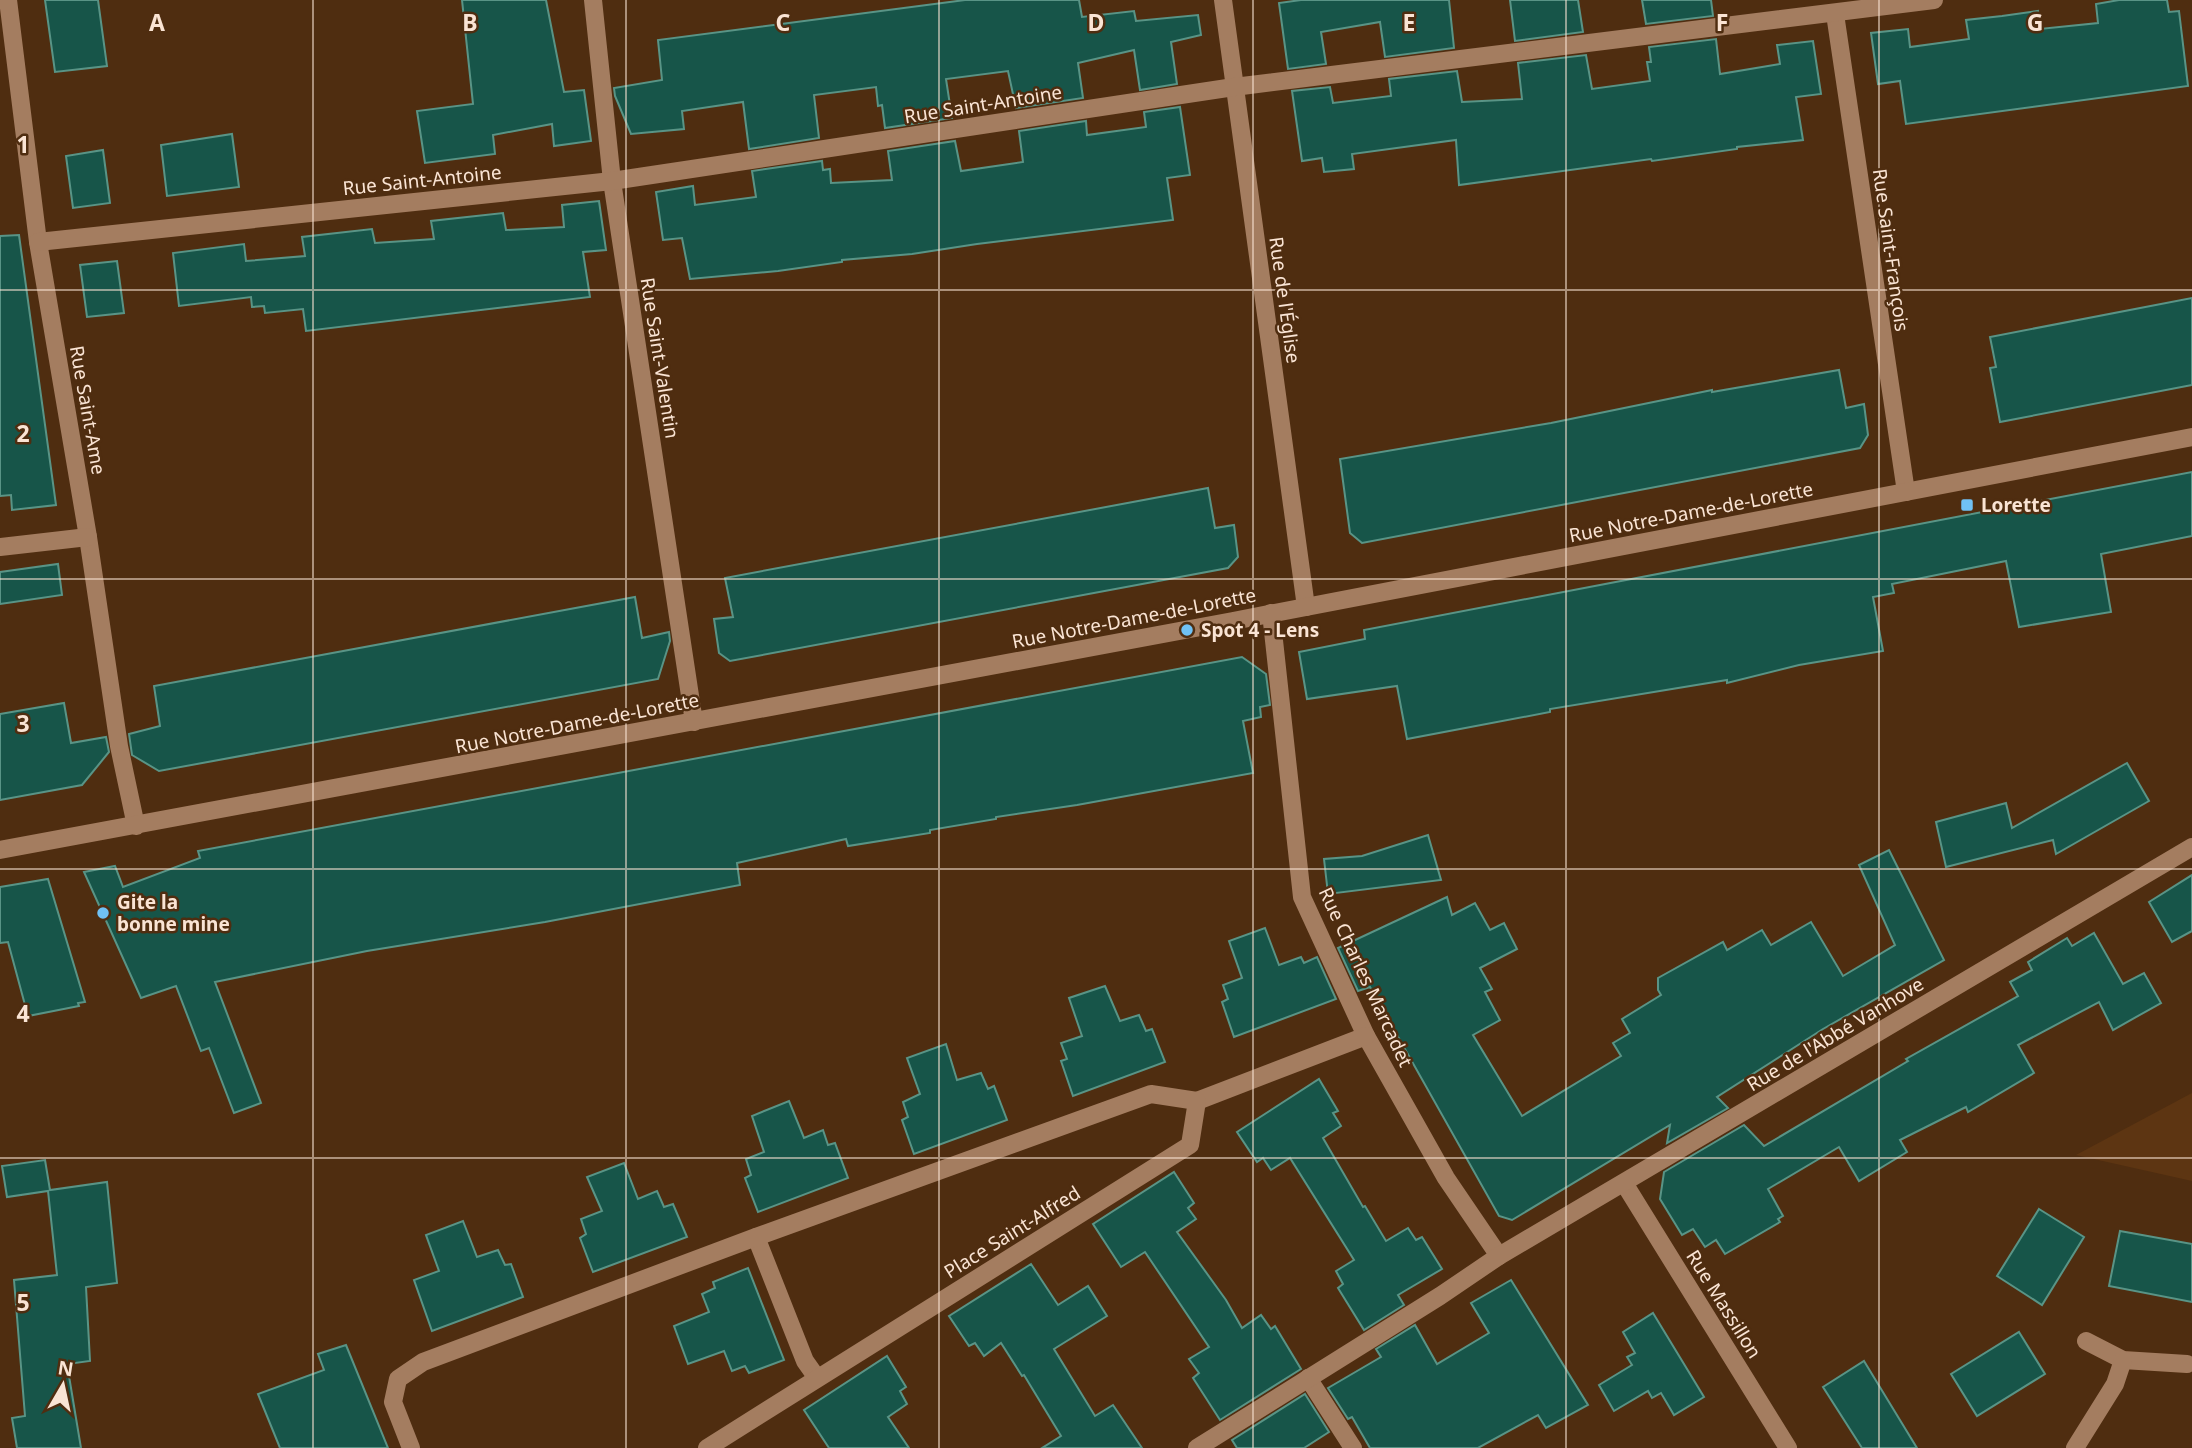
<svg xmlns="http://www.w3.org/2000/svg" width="2192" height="1448" viewBox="0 0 2192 1448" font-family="'Noto Sans',sans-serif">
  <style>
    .built { fill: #5d3512 }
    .building { fill: #175549; stroke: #599486; stroke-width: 2 }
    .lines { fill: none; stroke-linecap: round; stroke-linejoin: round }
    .minor { stroke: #a47d60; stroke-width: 18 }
    .grid { fill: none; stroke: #fae4d4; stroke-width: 2; stroke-opacity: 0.55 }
    .poi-dot { fill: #70c1f4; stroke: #4f2d10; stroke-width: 2.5 }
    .labels { text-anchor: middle; stroke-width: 5; stroke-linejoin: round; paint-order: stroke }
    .street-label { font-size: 19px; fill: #fae4d4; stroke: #4f2d10 }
    .poi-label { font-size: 19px; font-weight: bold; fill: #fae4d4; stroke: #4f2d10; text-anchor: start }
    .grid-label { font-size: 23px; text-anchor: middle; font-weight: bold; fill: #fae4d4; stroke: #4f2d10; stroke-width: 5; stroke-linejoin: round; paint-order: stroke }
  </style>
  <rect width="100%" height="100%" fill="#4f2d10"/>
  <polygon class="built" points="2192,1093 2192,1181 2076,1155"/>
  <g class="building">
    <polygon points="45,0 98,0 107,66 55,72"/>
    <polygon points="462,0 546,0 564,92 584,90 591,141 554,146 552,124 493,135 495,154 425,163 417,111 473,104"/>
    <polygon points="965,0 1079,0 1082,17 1134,11 1136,21 1198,15 1201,35 1171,42 1177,84 1140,90 1134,50 1078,63 1083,98 1016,108 1008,71 946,79 952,118 885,128 882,105 878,106 876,87 814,95 819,138 749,149 743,102 682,111 684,129 631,134 615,96 614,88 662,80 658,40"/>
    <polygon points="1301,0 1449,0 1454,48 1385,57 1380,22 1321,32 1326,64 1288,69 1279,3"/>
    <polygon points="1510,0 1578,0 1583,32 1515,41"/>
    <polygon points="1642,0 1711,0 1713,16 1646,24"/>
    <polygon points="2119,0 2167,0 2169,12 2179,11 2188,86 1906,124 1900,81 1878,84 1871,33 1908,29 1910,47 1969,39 1966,20 2002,16 2038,11 2040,29 2098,23 2096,4"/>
    <polygon points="1716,39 1720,74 1780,64 1777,45 1813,41 1821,94 1796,97 1803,140 1737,147 1737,149 1652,161 1651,159 1459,185 1456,140 1352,154 1354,169 1324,172 1322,158 1302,161 1292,91 1330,87 1333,103 1391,96 1389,79 1457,71 1462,102 1522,99 1518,63 1586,55 1592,89 1650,81 1647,62 1651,62 1649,47"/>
    <polygon points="1180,107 1190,175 1167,178 1173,220 977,244 912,254 842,260 842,262 778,271 690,279 682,238 663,240 656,192 693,186 695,205 756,197 752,171 822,161 823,170 830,169 831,183 892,180 888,151 955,141 961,171 1023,162 1019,131 1086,121 1087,135 1146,127 1144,112"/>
    <polygon points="232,134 239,187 167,196 161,145"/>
    <polygon points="103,150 110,203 73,208 66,156"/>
    <polygon points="599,201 606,250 583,252 590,297 306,331 303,309 265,313 264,306 252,307 251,297 179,306 173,253 244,244 246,261 305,256 302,237 372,229 375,243 434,239 431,221 503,213 506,230 564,227 562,205"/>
    <polygon points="19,235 56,505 12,510 11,495 0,496 0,236"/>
    <polygon points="117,261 124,313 87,317 80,265"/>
    <polygon points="2192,298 2192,385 2000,422 1990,368 1996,367 1990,337"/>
    <polygon points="1839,370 1846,408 1864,404 1868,435 1860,448 1362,543 1350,533 1340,459 1551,423 1712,390 1712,392"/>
    <polygon points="2192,472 2192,536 2101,554 2111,612 2019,627 2006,561 1892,584 1894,593 1873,597 1883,651 1799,665 1727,683 1727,680 1550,709 1550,712 1407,739 1397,686 1307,699 1299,652 1365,639 1364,630"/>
    <polygon points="1208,488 1215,528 1234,525 1238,557 1228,568 730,661 719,653 714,619 733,617 725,578"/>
    <polygon points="58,564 62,595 0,604 0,572"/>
    <polygon points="635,597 642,638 669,632 670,641 658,679 159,771 132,755 129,734 160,726 154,686"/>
    <polygon points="1242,657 1266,674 1270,705 1260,707 1261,717 1243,721 1253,773 1077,805 996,817 996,819 930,830 930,833 848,846 846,839 737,863 740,885 545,922 367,951 215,982 261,1103 234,1113 209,1048 201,1051 176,986 141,998 84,872 115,866 123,887 200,858 198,851"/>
    <polygon points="64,703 71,743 106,737 109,752 82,785 0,800 0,714"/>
    <polygon points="2127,763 2149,801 2056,854 2053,840 1946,867 1936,822 2006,803 2012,828"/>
    <polygon points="1428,835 1441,880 1328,894 1324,859 1362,856"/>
    <polygon points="1889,850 1944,960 1823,1029 1717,1097 1728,1108 1667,1143 1670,1125 1512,1220 1499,1216 1370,987 1358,991 1338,948 1447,897 1452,915 1475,903 1490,930 1504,923 1517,949 1480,968 1492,989 1485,992 1500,1020 1473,1035 1522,1116 1621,1056 1613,1043 1630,1033 1622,1019 1661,995 1658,990 1658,978 1723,942 1727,950 1762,930 1771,945 1811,922 1843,976 1895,945 1859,865"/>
    <polygon points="2192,875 2192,931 2172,942 2149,902"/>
    <polygon points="48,879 85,1002 78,1003 79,1006 28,1016 8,942 0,943 0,887"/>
    <polygon points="1265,928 1279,965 1301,957 1304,963 1317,957 1336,999 1234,1037 1222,1002 1228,999 1223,985 1242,978 1229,941"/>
    <polygon points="2094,933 2123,984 2144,973 2161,1003 2113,1030 2099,1002 2018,1045 2034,1073 1968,1112 1966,1107 1900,1140 1907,1152 1859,1181 1839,1147 1768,1189 1783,1216 1778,1219 1780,1222 1725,1254 1716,1240 1705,1247 1693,1229 1682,1235 1660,1199 1664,1172 1744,1125 1764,1146 1908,1061 1906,1059 2018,996 2010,982 2032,970 2028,962 2067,938 2072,946"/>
    <polygon points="1105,986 1120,1021 1139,1015 1146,1031 1152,1029 1165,1062 1073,1096 1061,1061 1067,1059 1061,1043 1082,1036 1069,998"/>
    <polygon points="946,1044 957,1080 981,1073 988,1089 994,1086 1007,1120 914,1154 902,1120 908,1117 903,1102 920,1094 907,1058"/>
    <polygon points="1319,1079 1338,1111 1333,1113 1341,1126 1323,1138 1363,1207 1365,1206 1386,1241 1408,1228 1416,1240 1422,1237 1442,1269 1398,1295 1404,1305 1364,1330 1338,1288 1343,1284 1336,1271 1354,1260 1290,1158 1271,1170 1263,1158 1257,1162 1237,1132"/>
    <polygon points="789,1101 804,1138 823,1130 828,1145 835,1143 848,1178 758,1212 745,1178 751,1175 746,1159 764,1152 752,1116"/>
    <polygon points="45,1160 50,1190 107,1182 117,1283 86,1287 90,1361 67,1364 81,1448 17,1448 12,1418 25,1416 14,1280 57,1275 48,1191 7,1197 2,1166"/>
    <polygon points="624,1163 638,1199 657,1191 664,1207 673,1204 687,1237 593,1272 580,1238 586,1234 581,1219 602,1211 587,1177"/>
    <polygon points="1174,1172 1194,1203 1188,1208 1196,1219 1177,1232 1226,1300 1242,1328 1261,1315 1271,1329 1275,1326 1301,1369 1220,1420 1193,1378 1199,1373 1189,1359 1209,1347 1145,1252 1121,1267 1093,1224"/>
    <polygon points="2039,1209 2084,1237 2042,1305 1997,1276"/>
    <polygon points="463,1221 477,1257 498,1250 505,1265 511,1264 523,1297 432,1331 414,1280 439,1271 426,1235"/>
    <polygon points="2120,1231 2192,1244 2192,1302 2109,1286"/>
    <polygon points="1031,1264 1058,1305 1088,1286 1107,1316 1054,1349 1095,1416 1113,1405 1142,1448 1042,1448 1061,1436 1024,1375 1022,1376 1001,1343 984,1356 975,1343 969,1346 949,1316"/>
    <polygon points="748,1268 784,1360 749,1373 745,1366 732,1371 724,1351 688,1364 674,1326 709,1312 702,1294 715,1288 713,1282"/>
    <polygon points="1511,1280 1588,1405 1546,1428 1538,1415 1478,1448 1370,1448 1352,1417 1348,1419 1328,1388 1381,1357 1376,1349 1415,1325 1437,1364 1489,1333 1471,1303"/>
    <polygon points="1653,1313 1704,1397 1674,1415 1661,1393 1652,1398 1648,1391 1614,1411 1599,1385 1632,1365 1627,1357 1635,1353 1623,1332"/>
    <polygon points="2019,1332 2045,1374 1977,1416 1951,1374"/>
    <polygon points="346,1345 388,1448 280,1448 258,1394 324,1370 318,1354"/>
    <polygon points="887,1356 906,1387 900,1391 907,1404 888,1417 909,1448 829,1448 804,1410"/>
    <polygon points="1864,1361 1917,1448 1862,1448 1823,1387"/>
    <polygon points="1305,1394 1329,1432 1304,1448 1237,1448 1232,1440"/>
  </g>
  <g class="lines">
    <g class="minor">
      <polyline points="8,0 38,242 88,537 119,746 136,826"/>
      <polyline points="593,0 612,181 694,722"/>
      <polyline points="1223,0 1306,607"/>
      <polyline points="1835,14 1906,492"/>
      <polyline points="38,242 612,181 1234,87 1934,0"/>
      <polyline points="0,547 88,537"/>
      <polyline points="1271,613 1302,897 1366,1036 1446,1178 1499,1256"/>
      <polyline points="0,850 1233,621 2192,437"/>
      <polyline points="1197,1101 1366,1036"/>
      <polyline points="1624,1183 1788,1448"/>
      <polyline points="756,1237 805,1361 817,1378"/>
      <polyline points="2086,1341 2123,1360 2187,1364"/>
      <polyline points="1308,1378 1353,1448"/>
      <polyline points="411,1448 393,1402 398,1379 423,1362 756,1237 1151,1094 1197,1101 1190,1145 707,1448"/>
      <polyline points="1197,1448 1440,1296 1499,1256 2192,847"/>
      <polyline points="2075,1448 2115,1384 2123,1360"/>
    </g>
  </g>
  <path class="grid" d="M313,0v1448M626,0v1448M939,0v1448M1253,0v1448M1566,0v1448M1879,0v1448M0,290h2192M0,579h2192M0,869h2192M0,1158h2192"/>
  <g class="poi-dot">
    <rect x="1960" y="498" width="14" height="14" rx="3.5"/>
    <circle cx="1187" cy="630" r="7"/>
    <circle cx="103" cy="913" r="7"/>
  </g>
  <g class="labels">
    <g class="street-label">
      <text transform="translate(983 104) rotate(-9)" y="7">Rue Saint-Antoine</text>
      <text transform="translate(422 180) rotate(-6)" y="7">Rue Saint-Antoine</text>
      <text transform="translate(1891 250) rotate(82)" y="7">Rue Saint-François</text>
      <text transform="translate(1285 300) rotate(82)" y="7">Rue de l'Église</text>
      <text transform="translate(660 358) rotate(81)" y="7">Rue Saint-Valentin</text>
      <text transform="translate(88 410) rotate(80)" y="7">Rue Saint-Ame</text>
      <text transform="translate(1691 512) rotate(-11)" y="7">Rue Notre-Dame-de-Lorette</text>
      <text transform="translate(1134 618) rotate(-11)" y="7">Rue Notre-Dame-de-Lorette</text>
      <text transform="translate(577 723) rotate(-11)" y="7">Rue Notre-Dame-de-Lorette</text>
      <text transform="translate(1366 977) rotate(65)" y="7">Rue Charles Marcadet</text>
      <text transform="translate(1835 1034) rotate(-31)" y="7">Rue de l'Abbé Vanhove</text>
      <text transform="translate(1012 1232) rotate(-32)" y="7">Place Saint-Alfred</text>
      <text transform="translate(1724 1304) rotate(58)" y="7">Rue Massillon</text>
    </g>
    <g class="poi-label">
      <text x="1981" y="512">Lorette</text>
      <text x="1201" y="637">Spot 4 - Lens</text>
      <text x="117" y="909">Gite la<tspan x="117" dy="22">bonne mine</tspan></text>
    </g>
  </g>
  <g class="grid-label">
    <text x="157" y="31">A</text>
    <text x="470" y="31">B</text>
    <text x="783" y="31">C</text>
    <text x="1096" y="31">D</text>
    <text x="1409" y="31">E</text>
    <text x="1722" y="31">F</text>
    <text x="2035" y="31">G</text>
    <text x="23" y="153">1</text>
    <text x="23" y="442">2</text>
    <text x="23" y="732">3</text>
    <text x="23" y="1022">4</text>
    <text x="23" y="1311">5</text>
  </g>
  <g transform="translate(63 1385) rotate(9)" stroke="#4f2d10" stroke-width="5" paint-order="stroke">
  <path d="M0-5L12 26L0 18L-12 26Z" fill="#fae4d4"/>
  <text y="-10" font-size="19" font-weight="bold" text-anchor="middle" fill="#fae4d4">N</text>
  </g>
</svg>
